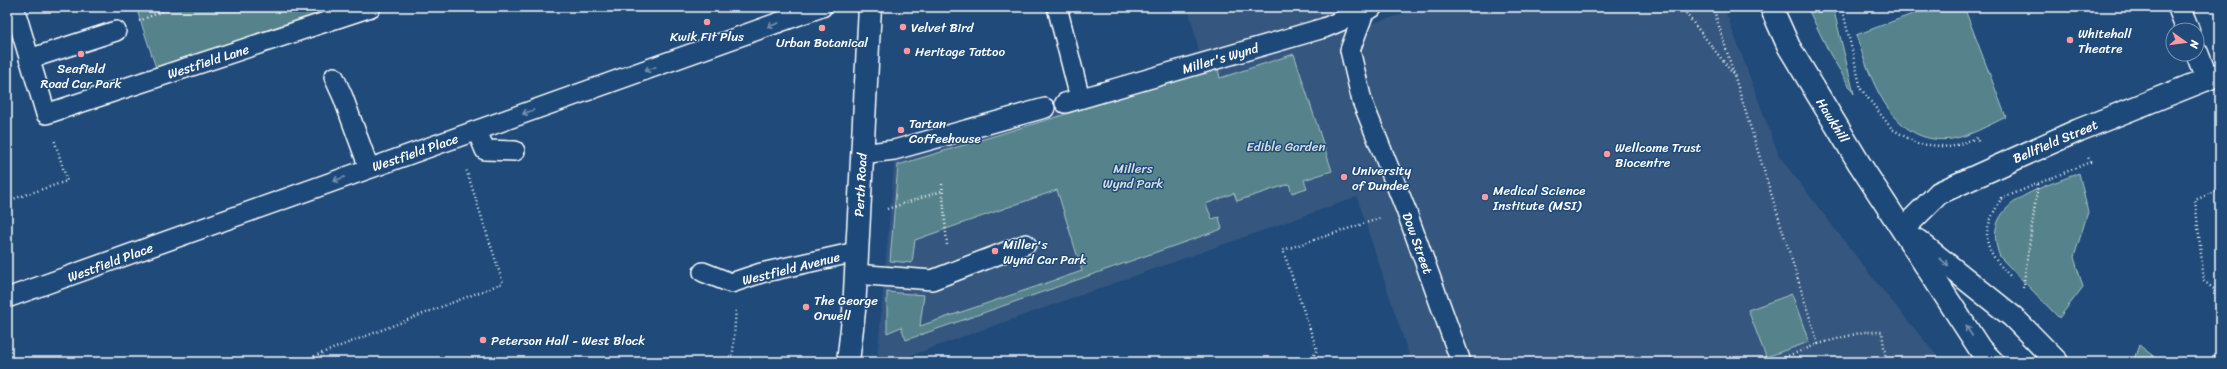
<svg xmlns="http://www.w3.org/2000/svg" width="2227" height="369" viewBox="0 0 2227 369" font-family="Sriracha,sans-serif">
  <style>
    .built { fill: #34577e }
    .green { fill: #57838b; stroke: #abc1c5 }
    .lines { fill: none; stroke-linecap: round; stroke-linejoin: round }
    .lane-casing { stroke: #fff; stroke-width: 22 }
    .street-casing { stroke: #fff; stroke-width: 25 }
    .secondary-casing { stroke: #fff; stroke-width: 25 }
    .path { stroke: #fff; stroke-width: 2.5; stroke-dasharray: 1 3; stroke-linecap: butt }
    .lane { stroke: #1f4a7a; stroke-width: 19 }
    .street { stroke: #1f4a7a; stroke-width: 22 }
    .secondary { stroke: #1f4a7a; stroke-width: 22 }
    .oneway { stroke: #7992af }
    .poi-dot { fill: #ff9aa2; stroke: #1f4a7a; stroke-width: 1.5 }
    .labels { text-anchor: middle; stroke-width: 3; stroke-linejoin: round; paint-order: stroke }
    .poi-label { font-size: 13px; fill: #fff; stroke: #1f4a7a; text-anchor: start }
    .street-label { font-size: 13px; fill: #fff; stroke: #1f4a7a }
    .park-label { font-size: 13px; fill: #d5e0e2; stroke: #1f4a7a }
  </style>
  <rect width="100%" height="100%" fill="#1f4a7a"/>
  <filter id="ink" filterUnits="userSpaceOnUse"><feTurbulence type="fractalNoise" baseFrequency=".025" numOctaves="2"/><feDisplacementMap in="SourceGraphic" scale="8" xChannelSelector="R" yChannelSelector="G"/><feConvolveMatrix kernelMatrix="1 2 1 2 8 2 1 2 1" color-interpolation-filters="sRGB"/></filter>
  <g filter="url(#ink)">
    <polygon class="built" points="1188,7 1336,7 1342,33 1426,7 1724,7 1779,156 1872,277 1942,362 1411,362 1357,197 892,362 877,362 895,154 1199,51"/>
    <g class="green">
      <polygon points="136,7 371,7 159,77"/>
      <polygon points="1807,7 1833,7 1854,94 1830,54"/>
      <path d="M1931,7h33l42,110c-17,8 -36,19 -54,22 -60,8 -81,-59 -96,-104z"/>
      <polygon points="1294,54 1332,171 1304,180 1307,188 1292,193 1289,184 1237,201 1234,193 1206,204 1212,219 1219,217 1222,229 906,340 901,327 887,333 887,292 924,295 920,326 1082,271 1057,190 915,240 912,263 890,261 898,165 1218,68 1220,78"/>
      <path d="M2079,173l9,39 -14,45 9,30 -24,31 -59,-61c-22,-55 40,-68 79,-84z"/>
      <polygon points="1792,294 1809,342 1766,357 1748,310"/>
      <polygon points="2139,345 2161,362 2133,362"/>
    </g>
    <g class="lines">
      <defs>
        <g id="lane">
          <polyline points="14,7 46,114 371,7"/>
          <polyline points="1057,7 1080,98"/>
          <polyline points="1365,10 1350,50 1362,101 1406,210 1461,362"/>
          <polyline points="29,59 116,31"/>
          <polyline points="334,77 343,97 369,168"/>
          <polyline points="1065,103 1324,28 1372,8"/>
          <polyline points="477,131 485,150 515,151"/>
          <polyline points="861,154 894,150 1045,108"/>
          <polyline points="703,272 731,283 761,273 856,252"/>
          <polyline points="855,274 932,280 1026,244"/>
          <polyline points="7,298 822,7"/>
        </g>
        <g id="street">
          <polyline points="2179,7 2188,30"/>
          <polyline points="2197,53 2207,79"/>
        </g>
        <g id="secondary">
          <polyline points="1771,7 1789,47 1859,163 1980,349 1993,362"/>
          <polyline points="1903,229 1939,193 2079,130 2220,74"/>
          <polyline points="1918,241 2013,317 2057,362"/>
          <polyline points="848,362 854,311 870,7"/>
        </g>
      </defs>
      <use href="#lane" class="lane-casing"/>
      <use href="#street" class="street-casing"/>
      <use href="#secondary" class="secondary-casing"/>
      <g class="path">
        <polyline points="1681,7 1734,75"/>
        <polyline points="1713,7 1818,344 1773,362"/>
        <polyline points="1842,7 1861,89 1892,129 1918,144 1951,147 1977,138 1979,144"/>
        <polyline points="139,21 172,7"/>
        <polyline points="942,184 947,245"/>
        <polyline points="2220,190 2195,200 2204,281 2220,294"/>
        <path d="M2001,197v2c-21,36 -19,49 11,79"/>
        <polyline points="2001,199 2090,162 2088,157"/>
        <polyline points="7,201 67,181 54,139"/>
        <polyline points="887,209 942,191"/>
        <polyline points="2023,288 2038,184"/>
        <polyline points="1818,344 1863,332 1882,332 1886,362"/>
        <polyline points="299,362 503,283 466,169"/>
        <polyline points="727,362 733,352 736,308"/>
        <polyline points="1310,362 1317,350 1283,250 1381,218"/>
      </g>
      <use href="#lane" class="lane"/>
      <use href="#street" class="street"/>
      <use href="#secondary" class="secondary"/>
    </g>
    <defs><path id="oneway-shaft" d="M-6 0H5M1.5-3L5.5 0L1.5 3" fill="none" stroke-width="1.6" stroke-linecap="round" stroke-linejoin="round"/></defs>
    <g class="oneway">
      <use href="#oneway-shaft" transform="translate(773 25) rotate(160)"/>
      <use href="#oneway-shaft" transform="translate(650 69) rotate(160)"/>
      <use href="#oneway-shaft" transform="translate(528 112) rotate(160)"/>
      <use href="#oneway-shaft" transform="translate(339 179) rotate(160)"/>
      <use href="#oneway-shaft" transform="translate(1944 262) rotate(39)"/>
      <use href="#oneway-shaft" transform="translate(1969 331) rotate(-123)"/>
    </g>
  </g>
  <g class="poi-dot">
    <circle cx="707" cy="22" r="4"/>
    <circle cx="903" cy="27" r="4"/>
    <circle cx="822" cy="28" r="4"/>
    <circle cx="2070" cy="40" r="4"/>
    <circle cx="907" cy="51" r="4"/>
    <circle cx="81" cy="54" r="4"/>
    <circle cx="901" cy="130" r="4"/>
    <circle cx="1607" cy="154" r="4"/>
    <circle cx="1344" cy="177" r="4"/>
    <circle cx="1485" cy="197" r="4"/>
    <circle cx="995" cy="251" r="4"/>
    <circle cx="806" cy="307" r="4"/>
    <circle cx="483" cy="340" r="4"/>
  </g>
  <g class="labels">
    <g class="poi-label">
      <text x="911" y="32">Velvet Bird</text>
      <text x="2078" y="38">Whitehall<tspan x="2078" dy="15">Theatre</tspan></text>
      <text x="707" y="41" text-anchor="middle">Kwik Fit Plus</text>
      <text x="822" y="47" text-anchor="middle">Urban Botanical</text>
      <text x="915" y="56">Heritage Tattoo</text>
      <text x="81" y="73" text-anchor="middle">Seafield<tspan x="81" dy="15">Road Car Park</tspan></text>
      <text x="909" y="128">Tartan<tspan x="909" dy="15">Coffeehouse</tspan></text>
      <text x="1615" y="152">Wellcome Trust<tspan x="1615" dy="15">Biocentre</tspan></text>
      <text x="1352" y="175">University<tspan x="1352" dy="15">of Dundee</tspan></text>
      <text x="1493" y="195">Medical Science<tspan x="1493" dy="15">Institute (MSI)</tspan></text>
      <text x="1003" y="249">Miller's<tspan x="1003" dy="15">Wynd Car Park</tspan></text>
      <text x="814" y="305">The George<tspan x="814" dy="15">Orwell</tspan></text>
      <text x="491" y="345">Peterson Hall - West Block</text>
    </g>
    <g class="street-label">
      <text transform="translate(1220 58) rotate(-16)" y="5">Miller's Wynd</text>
      <text transform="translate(208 61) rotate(-18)" y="5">Westfield Lane</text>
      <text transform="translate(1833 120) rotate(58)" y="5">Hawkhill</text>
      <text transform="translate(2055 141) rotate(-23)" y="5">Bellfield Street</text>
      <text transform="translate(415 152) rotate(-19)" y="5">Westfield Place</text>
      <text transform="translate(860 185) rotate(-87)" y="5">Perth Road</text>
      <text transform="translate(1418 243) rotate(70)" y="5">Dow Street</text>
      <text transform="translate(110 262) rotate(-20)" y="5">Westfield Place</text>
      <text transform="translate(791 268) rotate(-14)" y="5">Westfield Avenue</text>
    </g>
    <g class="park-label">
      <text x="1286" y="151">Edible Garden</text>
      <text x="1133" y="173">Millers<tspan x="1133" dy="15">Wynd Park</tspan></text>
    </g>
  </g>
  <rect width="2227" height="369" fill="none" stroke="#1f4a7a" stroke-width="24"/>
  <rect x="12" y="12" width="2203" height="345" fill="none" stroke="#fff" stroke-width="1.5" filter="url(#ink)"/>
  <g transform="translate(2185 42) rotate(104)"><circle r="19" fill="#1f4a7a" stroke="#7992af"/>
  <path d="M0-3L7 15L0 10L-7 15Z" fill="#ff9aa2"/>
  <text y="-6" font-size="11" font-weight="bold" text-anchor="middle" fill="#ffffff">N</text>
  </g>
</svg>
